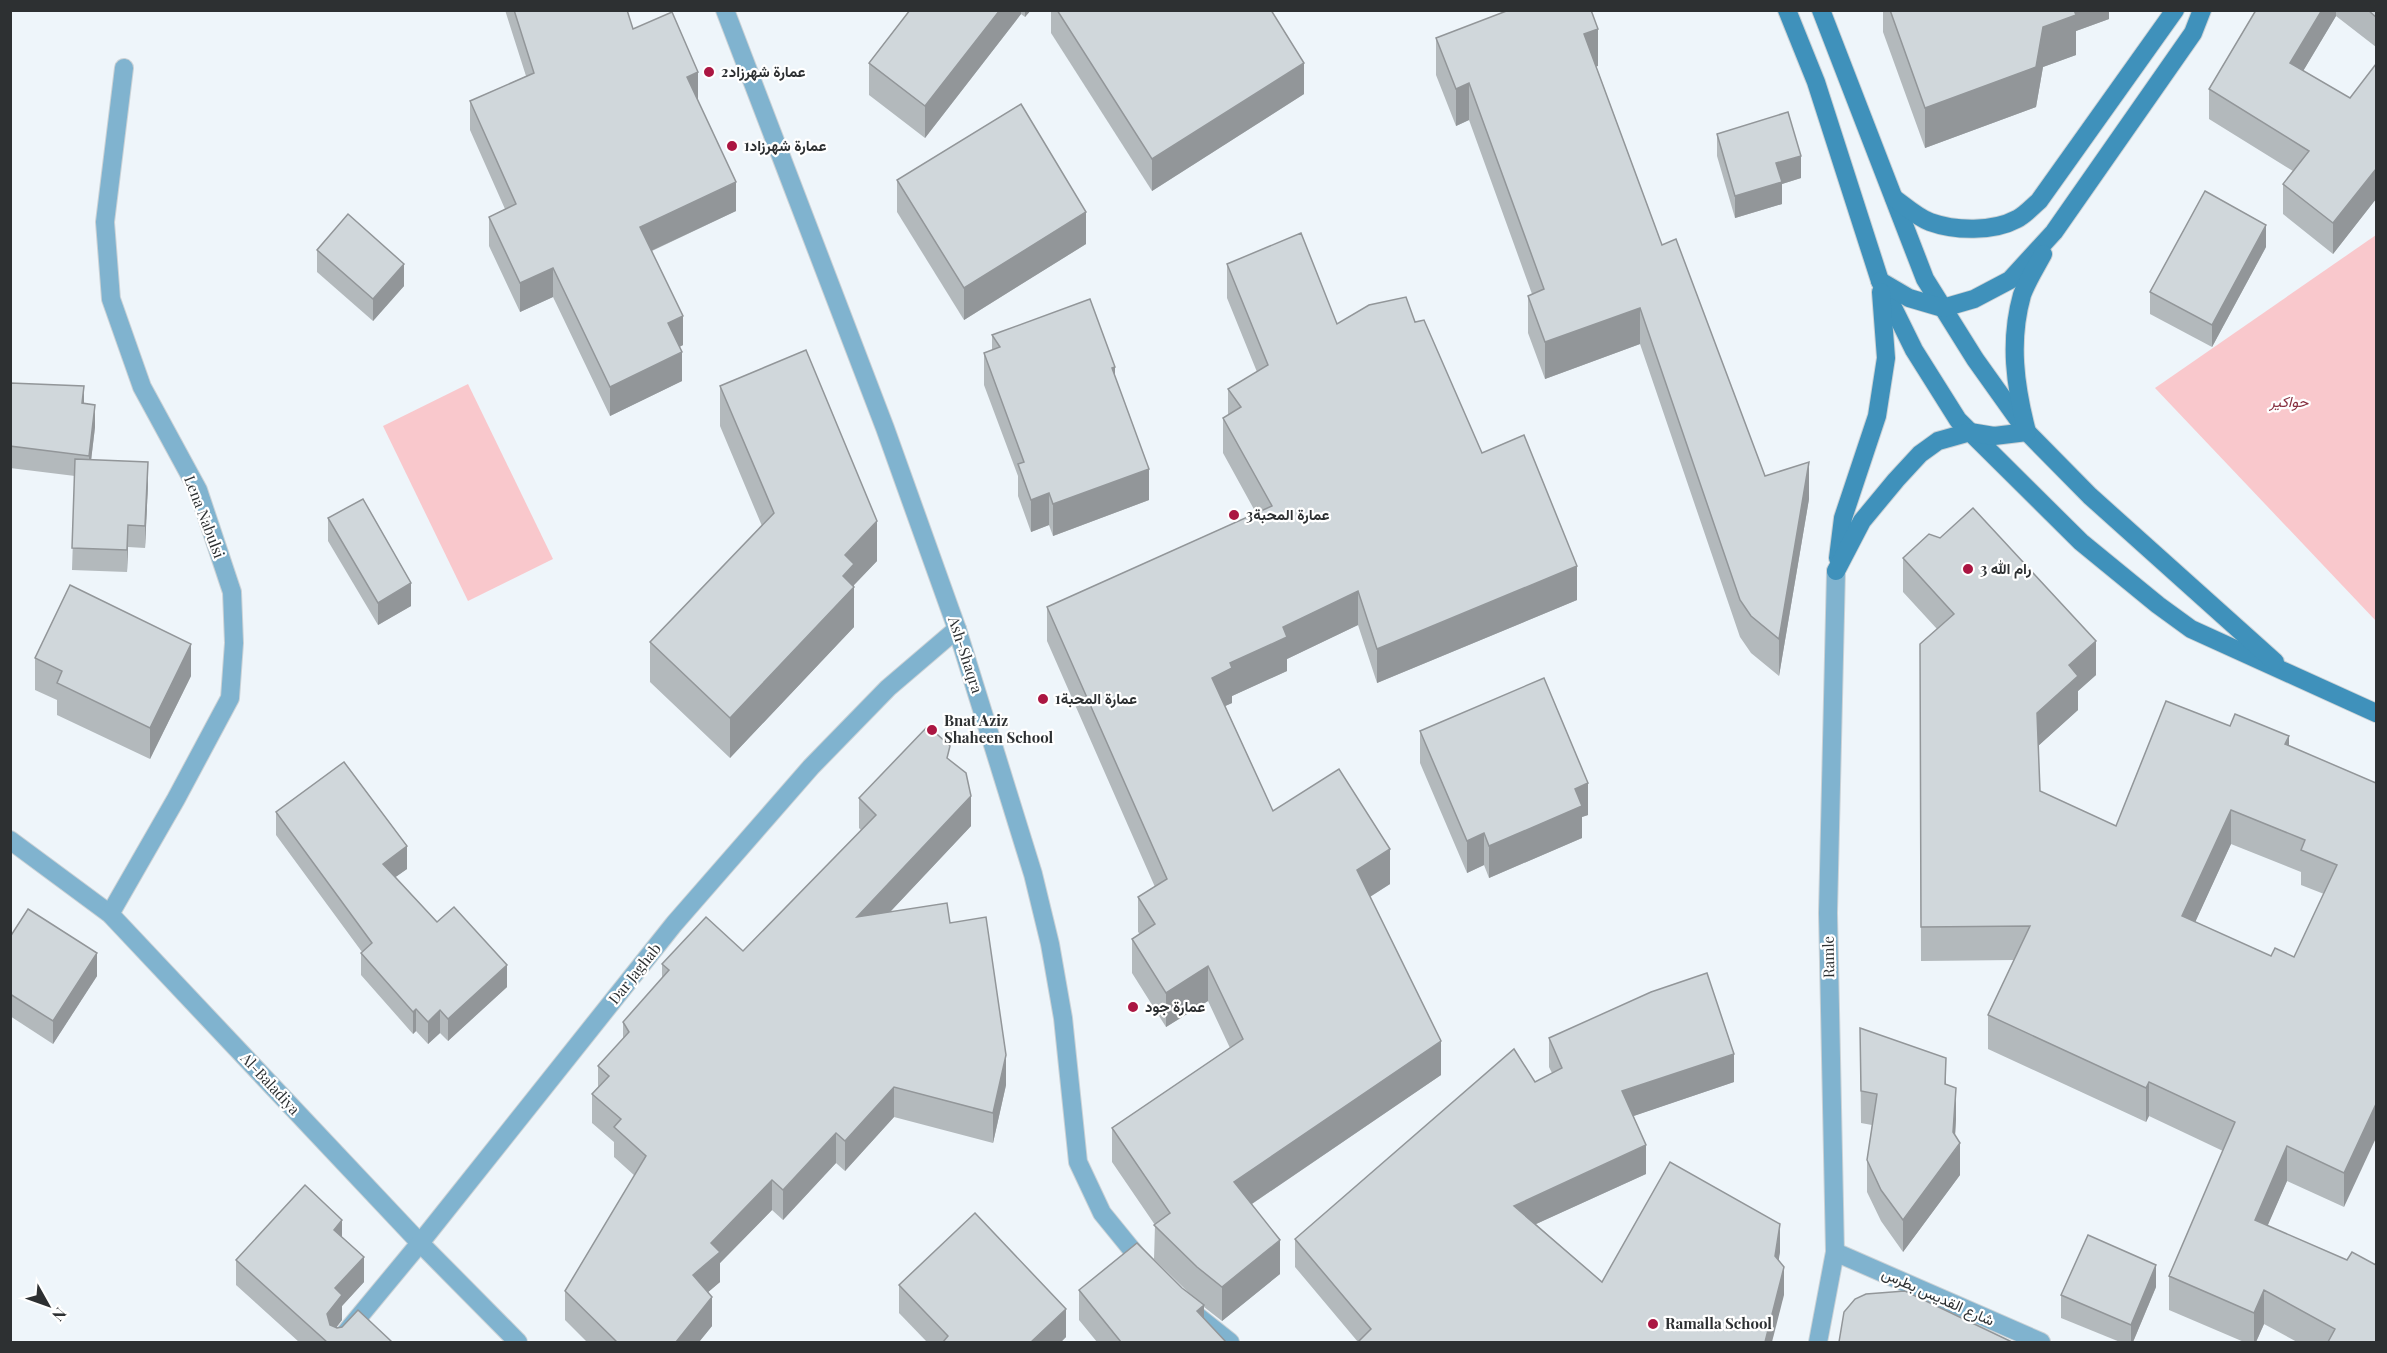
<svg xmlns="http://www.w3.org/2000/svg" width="2387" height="1353" viewBox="0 0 2387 1353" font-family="'Playfair Display',Vazirmatn,serif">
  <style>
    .green { fill: #f9c8cc }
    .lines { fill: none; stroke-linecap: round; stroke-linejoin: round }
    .street-casing { stroke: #cbd2d6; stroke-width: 20 }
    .secondary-casing { stroke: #cbd2d6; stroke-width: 20 }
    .street { stroke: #80b3cf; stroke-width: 18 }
    .secondary { stroke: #3f91bb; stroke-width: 18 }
    .wall { fill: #b3b9bc; fill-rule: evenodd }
    .shaded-wall { fill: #929699 }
    .building { fill: #d0d7db; stroke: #929699; stroke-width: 1.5; fill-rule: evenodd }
    .poi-dot { fill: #ab1642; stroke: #fff; stroke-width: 2 }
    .labels { text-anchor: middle; stroke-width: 4.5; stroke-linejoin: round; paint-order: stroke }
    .poi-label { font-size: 15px; font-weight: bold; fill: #2d3032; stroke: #fff; text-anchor: start }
    .park-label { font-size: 15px; font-style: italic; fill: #873040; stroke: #fff }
    .street-label { font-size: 15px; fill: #2d3032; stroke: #fff }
  </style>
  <rect width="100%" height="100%" fill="#eef5fa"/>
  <g class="green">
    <polygon points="2376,235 2376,621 2155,388"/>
    <polygon points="468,384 553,559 468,601 383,426"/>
  </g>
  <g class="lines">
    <defs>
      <g id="street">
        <polyline points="725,10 885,428 957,629 1033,874 1050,944 1063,1018 1078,1162 1102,1213 1146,1267"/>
        <polyline points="10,840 110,914 420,1243 518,1342"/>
        <polyline points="110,914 176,799 230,698 234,643 232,592 198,490 142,387 111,299 105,222 124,68"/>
        <polyline points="1835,1252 2041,1342"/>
        <polyline points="1196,1315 1230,1342"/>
        <polyline points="338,1342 420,1243 674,924 811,767 888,688 957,629"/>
        <polyline points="1818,1342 1835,1252 1828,913 1836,571"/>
      </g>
      <g id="secondary">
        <polyline points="1787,10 1816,82 1880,281 1914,350 1958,420 2081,542 2158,605 2191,629 2376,713"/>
        <polyline points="1821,10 1925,279 1975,359 2027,432 2090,496 2275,662"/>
        <path d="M1894,198c11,8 23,19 36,24 25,9 63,10 87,-3 8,-4 15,-12 22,-18l136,-191"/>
        <polyline points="1880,281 1909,298 1943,308 1974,299 2010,280 2054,232 2193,33 2202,10"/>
        <polyline points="1838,558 1843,518 1877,416 1886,358 1881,292"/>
        <path d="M1836,571l26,-50 34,-41 24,-26 18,-13 32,-9 24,4 33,-4c-12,-46 -18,-91 -5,-137 5,-14 14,-28 21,-41"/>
      </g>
    </defs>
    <use href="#street" class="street-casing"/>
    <use href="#secondary" class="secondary-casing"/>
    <use href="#street" class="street"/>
    <use href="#secondary" class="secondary"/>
  </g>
  <g class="wall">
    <polygon points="505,10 627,10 633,29 698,102 736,211 652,251 683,345 679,347 682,381 610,416 553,297 520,312 489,246 489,217 505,209 470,130 470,101 526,76"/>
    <polygon points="910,10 1031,10 1025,17 1021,14 925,138 869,95 869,63"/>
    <polygon points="1051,10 1271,10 1304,94 1152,191 1051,33"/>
    <polygon points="1883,10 2109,10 2109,19 2076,31 2076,55 2043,67 2036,107 1925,148 1883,32"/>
    <polygon points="2256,10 2376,10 2376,47 2336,16 2303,71 2350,98 2376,64 2376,199 2333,254 2283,214 2283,184 2293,171 2209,119 2209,89"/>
    <polygon points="1436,38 1598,66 1596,66 1662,245 1765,476 1809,499 1779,676 1751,653 1740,637 1640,344 1545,379 1528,333 1528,296 1532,294 1469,120 1456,126 1436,75"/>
    <polygon points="1717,134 1801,178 1782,184 1782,204 1735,218 1717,156"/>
    <polygon points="897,180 1086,244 964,320 897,212"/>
    <polygon points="2266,247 2212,347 2150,314 2150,292"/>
    <polygon points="317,250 404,286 373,321 317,272"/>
    <polygon points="1227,264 1337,324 1415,322 1482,453 1577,600 1377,683 1358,625 1287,659 1287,671 1232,696 1232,703 1225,706 1273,811 1390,884 1370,897 1441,1075 1252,1204 1280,1274 1222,1321 1204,1307 1204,1318 1226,1342 1097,1342 1079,1320 1079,1290 1182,1288 1189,1293 1154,1259 1155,1225 1112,1162 1112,1128 1230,1048 1208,1001 1166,1027 1132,973 1132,939 1140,934 1138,932 1138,897 1155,887 1047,641 1047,607 1256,513 1223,453 1223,418 1228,415 1228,389 1257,372 1227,298"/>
    <polygon points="992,335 1115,377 1149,500 1053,536 1049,525 1031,532 1018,496 1018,476 984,385 984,353 992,350"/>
    <polygon points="10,383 84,404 95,427 91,460 148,484 145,548 128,547 127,572 72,570 75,476 10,468"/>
    <polygon points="720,386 877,561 854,585 854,627 730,758 650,682 650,642 762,526 720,426"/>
    <polygon points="328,518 411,606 378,625 328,541"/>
    <path d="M1903,558l193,117 -18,16v19l-40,36 2,45 76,35 114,-100 59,20 87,37 -32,424 -57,-26 -20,45 109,116h-79l-33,-18 -8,18h-12l-75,-32v-34l54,-125 -74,-35 -3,6 -158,-73v-34l26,-55 -93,1 -1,-317 17,-15 -34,-37zM2231,844l70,28v13l23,9 -30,63 -23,-1 -76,-34z"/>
    <polygon points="35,658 191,676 150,759 57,715 57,700 35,690"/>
    <polygon points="1420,731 1588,815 1582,817 1582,838 1489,878 1484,865 1467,873 1420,763"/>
    <polygon points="950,760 971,826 890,912 950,923 1006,1085 993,1143 894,1117 845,1171 836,1163 783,1220 772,1210 720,1263 720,1282 708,1292 712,1326 699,1342 587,1342 565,1320 565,1291 635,1176 614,1157 614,1142 592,1123 592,1094 598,1087 598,1066 623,1039 623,1022 662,978 662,964 743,951 861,830 859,828 859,798"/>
    <polygon points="276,812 407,869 395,877 437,922 507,987 448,1041 440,1033 428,1044 416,1031 413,1034 361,975 361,953 362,952 276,835"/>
    <polygon points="10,937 97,976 53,1044 10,1016"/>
    <polygon points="1860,1028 1946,1085 1956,1119 1955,1136 1960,1175 1903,1252 1881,1221 1867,1192 1867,1160 1872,1125 1861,1123"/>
    <polygon points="1549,1038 1734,1082 1633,1116 1646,1174 1536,1224 1602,1282 1780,1252 1778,1260 1784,1295 1358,1342 1295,1267 1295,1239 1535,1082 1552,1073 1549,1067"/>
    <polygon points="342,1237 364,1282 342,1306 342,1320 336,1327 392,1342 299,1342 236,1285 236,1260"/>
    <polygon points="899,1285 1066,1337 1061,1342 927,1342 899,1313"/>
    <polygon points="2156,1287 2133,1342 2120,1342 2061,1318 2061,1295"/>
  </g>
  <g class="shaded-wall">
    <polygon points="1000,10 1021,10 1021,14 925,138 925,106"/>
    <polygon points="1025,10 1031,10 1025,17"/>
    <polygon points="2068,10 2109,10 2109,19 2076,31 2076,55 2043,67 2036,107 1925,148 1925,108"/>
    <polygon points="2322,10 2336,10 2336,16 2290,93 2290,63"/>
    <polygon points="1598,29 1598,66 1584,71 1584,34"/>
    <polygon points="1304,63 1304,94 1152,191 1152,159"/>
    <polygon points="698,72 698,102 687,77"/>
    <polygon points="1469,83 1469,120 1456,126 1456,89"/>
    <polygon points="1801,156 1801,178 1782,184 1782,204 1735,218 1735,196 1776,163"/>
    <polygon points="2376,169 2376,199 2333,254 2333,223"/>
    <polygon points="736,182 736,211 640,256 640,227"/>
    <polygon points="1086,212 1086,244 964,320 964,288"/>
    <polygon points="2266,225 2266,247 2212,347 2212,325"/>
    <polygon points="404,264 404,286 373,321 373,299"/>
    <polygon points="553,268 553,297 520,312 520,283"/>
    <polygon points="1640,308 1640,344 1545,379 1545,342"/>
    <polygon points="683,316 683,345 668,353 668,323"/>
    <polygon points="682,352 682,381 610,416 610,387"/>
    <polygon points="1115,367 1115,398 1112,368"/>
    <polygon points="84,386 84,408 82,403"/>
    <polygon points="95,405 95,427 89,478 89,456"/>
    <polygon points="148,462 148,484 145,548 145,526"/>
    <polygon points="1809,462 1809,499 1779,676 1779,639"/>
    <polygon points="1149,469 1149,500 1053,536 1053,504"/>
    <polygon points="1049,493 1049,525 1031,532 1031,500"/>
    <polygon points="877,521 877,561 854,585 854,627 730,758 730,718 843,576 845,555"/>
    <polygon points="128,525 128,547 127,572 127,550"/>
    <polygon points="1577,566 1577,600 1377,683 1377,649"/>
    <polygon points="411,583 411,606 378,625 378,603"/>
    <polygon points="1358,591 1358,625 1287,659 1287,671 1232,696 1232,703 1212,712 1212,678 1230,663 1283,627"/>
    <polygon points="2096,641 2096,675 2078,691 2078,710 2037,747 2037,713 2069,665"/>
    <polygon points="191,644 191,676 150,759 150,728"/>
    <polygon points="2289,736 2289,770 2285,744"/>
    <polygon points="1588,783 1588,815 1582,817 1582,838 1489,878 1489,846 1575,789"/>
    <polygon points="971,796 971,826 857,947 857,917"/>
    <polygon points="2231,810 2231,844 2182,951 2182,916"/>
    <polygon points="1484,833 1484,865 1467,873 1467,841"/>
    <polygon points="407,846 407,869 383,886 383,864"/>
    <polygon points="1390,849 1390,884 1357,905 1357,870"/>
    <polygon points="97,953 97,976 53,1044 53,1021"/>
    <polygon points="507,965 507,987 448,1041 448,1019"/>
    <polygon points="1208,966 1208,1001 1166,1027 1166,993"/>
    <polygon points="416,1009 416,1031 413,1034 413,1012"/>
    <polygon points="440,1010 440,1033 428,1044 428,1022"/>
    <polygon points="1441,1041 1441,1075 1234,1216 1234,1182"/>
    <polygon points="1734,1054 1734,1082 1622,1120 1622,1091"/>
    <polygon points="1006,1055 1006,1085 993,1143 993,1113"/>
    <polygon points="1946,1058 1946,1090 1945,1084"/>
    <polygon points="2149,1082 2149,1116 2146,1122 2146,1088"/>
    <polygon points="894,1087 894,1117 845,1171 845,1141"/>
    <polygon points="1956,1088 1956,1119 1954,1152 1960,1143 1960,1175 1903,1252 1903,1220 1953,1132"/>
    <polygon points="2376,1104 2376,1138 2344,1207 2344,1173"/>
    <polygon points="836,1133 836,1163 783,1220 783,1190"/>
    <polygon points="1646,1145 1646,1174 1514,1234 1514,1206"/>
    <polygon points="2287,1146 2287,1181 2255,1255 2255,1220"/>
    <polygon points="772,1180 772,1210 720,1263 720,1282 693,1305 693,1275 711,1243"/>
    <polygon points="342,1220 342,1245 334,1230"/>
    <polygon points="1780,1224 1780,1252 1775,1284 1775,1256"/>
    <polygon points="1280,1240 1280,1274 1222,1321 1222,1287"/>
    <polygon points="364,1257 364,1282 342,1306 342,1320 327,1340 327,1314 335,1288"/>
    <polygon points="2156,1265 2156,1287 2133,1342 2131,1342 2131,1325"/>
    <polygon points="1784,1267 1784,1295 1772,1342 1765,1342"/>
    <polygon points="2264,1290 2264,1324 2256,1342 2254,1342 2254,1313"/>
    <polygon points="712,1297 712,1326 699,1342 676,1342"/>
    <polygon points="1204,1305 1204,1335 1197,1311"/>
    <polygon points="1066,1309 1066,1337 1061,1342 1031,1342"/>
  </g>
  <g class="building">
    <polygon points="514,10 627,10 633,29 672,12 698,72 687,77 736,182 640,227 683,316 668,323 682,352 610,387 553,268 520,283 489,217 516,204 470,101 534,73"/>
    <polygon points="910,10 1000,10 925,106 869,63"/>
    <polygon points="1057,10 1271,10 1304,63 1152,159"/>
    <polygon points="1509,10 1591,10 1598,29 1584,34 1662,245 1676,239 1765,476 1809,462 1779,639 1751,616 1740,600 1640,308 1545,342 1528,296 1544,289 1469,83 1456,89 1436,38"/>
    <polygon points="1890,10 2074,10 2076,15 2043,27 2036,67 1925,108"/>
    <polygon points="2256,10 2322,10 2290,63 2350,98 2376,64 2376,169 2333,223 2283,184 2309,151 2209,89"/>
    <polygon points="2368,10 2376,10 2376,17"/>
    <polygon points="1021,104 1086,212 964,288 897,180"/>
    <polygon points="1788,112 1801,156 1776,163 1782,182 1735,196 1717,134"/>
    <polygon points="2205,191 2266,225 2212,325 2150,292"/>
    <polygon points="348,214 404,264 373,299 317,250"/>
    <polygon points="1301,233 1337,324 1369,305 1406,297 1415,322 1424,320 1482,453 1524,435 1577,566 1377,649 1358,591 1283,627 1287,637 1230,663 1232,668 1212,678 1273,811 1339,769 1390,849 1357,870 1441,1041 1234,1182 1280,1240 1222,1287 1197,1267 1154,1225 1170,1213 1112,1128 1243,1039 1208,966 1166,993 1132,939 1155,924 1138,897 1167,879 1047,607 1272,506 1223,418 1241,407 1228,389 1268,365 1227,264"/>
    <polygon points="1090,299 1115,367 1112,368 1149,469 1053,504 1049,493 1031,500 1018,464 1024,462 984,353 1000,347 992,335"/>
    <polygon points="806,350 877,521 845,555 854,564 843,576 854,587 730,718 650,642 774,513 720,386"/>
    <polygon points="10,383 84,386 82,403 95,405 89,456 10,446"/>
    <polygon points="75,459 148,462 145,526 128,525 127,550 72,548"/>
    <polygon points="363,499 411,583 378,603 328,518"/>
    <path d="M1973,508l123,133 -27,24 9,11 -41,37 3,78 76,35 50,-125 64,25 5,-12 54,22 -4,8 91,39v321l-32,69 -57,-27 -32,74 92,40 5,-8 24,13v77h-48l7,-13 -71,-39 -10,23 -85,-37 66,-154 -86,-40 -3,6 -158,-73 42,-89 -109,1 -1,-283 34,-30 -51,-56 26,-24 11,4zM2231,810l74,30 -4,10 36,15 -43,92 -19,-9 -4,8 -89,-40z"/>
    <polygon points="70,585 191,644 150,728 57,683 62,671 35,658"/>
    <polygon points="1544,678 1588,783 1575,789 1582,806 1489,846 1484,833 1467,841 1420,731"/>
    <polygon points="928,726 950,746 947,758 966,773 971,796 857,917 947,903 950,923 986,917 1006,1055 993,1113 894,1087 845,1141 836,1133 783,1190 772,1180 711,1243 720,1252 693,1275 712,1297 676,1342 617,1342 565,1291 646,1156 614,1127 621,1119 592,1094 609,1076 598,1066 629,1032 623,1022 669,970 662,964 706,917 743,951 876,815 859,798"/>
    <polygon points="344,762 407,846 383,864 437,922 454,907 507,965 448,1019 440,1010 428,1022 416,1009 413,1012 361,953 372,943 276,812"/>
    <polygon points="28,909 97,953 53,1021 10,994 10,937"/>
    <polygon points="1707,973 1734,1054 1622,1091 1646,1145 1514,1206 1602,1282 1670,1162 1780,1224 1775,1256 1784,1267 1765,1342 1358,1342 1371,1329 1295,1239 1514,1049 1535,1082 1562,1068 1549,1038 1651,992"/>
    <polygon points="1860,1028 1946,1058 1945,1084 1956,1088 1953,1132 1960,1143 1903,1220 1881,1190 1867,1160 1877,1094 1861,1091"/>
    <polygon points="305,1185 342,1220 334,1230 364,1257 335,1288 342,1295 327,1314 330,1325 337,1328 342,1327 358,1310 392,1342 327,1342 236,1260"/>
    <polygon points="975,1213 1066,1309 1031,1342 943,1342 948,1336 899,1285"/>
    <polygon points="2088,1235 2156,1265 2131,1325 2061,1295"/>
    <polygon points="1137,1243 1182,1288 1204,1305 1197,1311 1226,1342 1121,1342 1079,1290"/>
    <polygon points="1905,1291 2012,1342 1839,1342 1844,1312 1855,1299 1866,1294"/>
  </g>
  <g class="poi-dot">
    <circle cx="709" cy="72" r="6"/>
    <circle cx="732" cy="146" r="6"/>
    <circle cx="1234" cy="515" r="6"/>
    <circle cx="1968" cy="569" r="6"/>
    <circle cx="1043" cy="699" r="6"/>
    <circle cx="932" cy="730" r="6"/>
    <circle cx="1133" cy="1007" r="6"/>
    <circle cx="1653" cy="1324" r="6"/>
  </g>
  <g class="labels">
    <g class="poi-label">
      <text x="721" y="77">عمارة شهرزاد2</text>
      <text x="744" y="151">عمارة شهرزاد1</text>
      <text x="1246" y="520">عمارة المحبة3</text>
      <text x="1980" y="574">3 رام الله</text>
      <text x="1055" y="704">عمارة المحبة1</text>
      <text x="944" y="726">Bnat Aziz<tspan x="944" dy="17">Shaheen School</tspan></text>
      <text x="1145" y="1012">عمارة جود</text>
      <text x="1665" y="1329">Ramalla School</text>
    </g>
    <g class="park-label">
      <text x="2289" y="407">حواكير</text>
    </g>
    <g class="street-label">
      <text transform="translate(204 517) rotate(69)" y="5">Lena Nabulsi</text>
      <text transform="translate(965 655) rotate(72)" y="5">Ash-Shaqra</text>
      <text transform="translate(1829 957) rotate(-91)" y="5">Ramle</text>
      <text transform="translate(635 974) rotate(-51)" y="5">Dar Jaghab</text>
      <text transform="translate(270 1084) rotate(47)" y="5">Al-Baladiya</text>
      <text transform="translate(1938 1297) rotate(24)" y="5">شارع القديس بطرس</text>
    </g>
  </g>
  <rect width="2387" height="1353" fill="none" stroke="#2d3032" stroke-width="24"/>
  <g transform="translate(48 1305) rotate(130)" stroke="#ffffff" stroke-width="4.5" paint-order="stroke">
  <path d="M0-4.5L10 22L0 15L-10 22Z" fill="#2d3032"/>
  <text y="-9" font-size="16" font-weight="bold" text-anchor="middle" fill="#2d3032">N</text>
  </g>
</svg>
